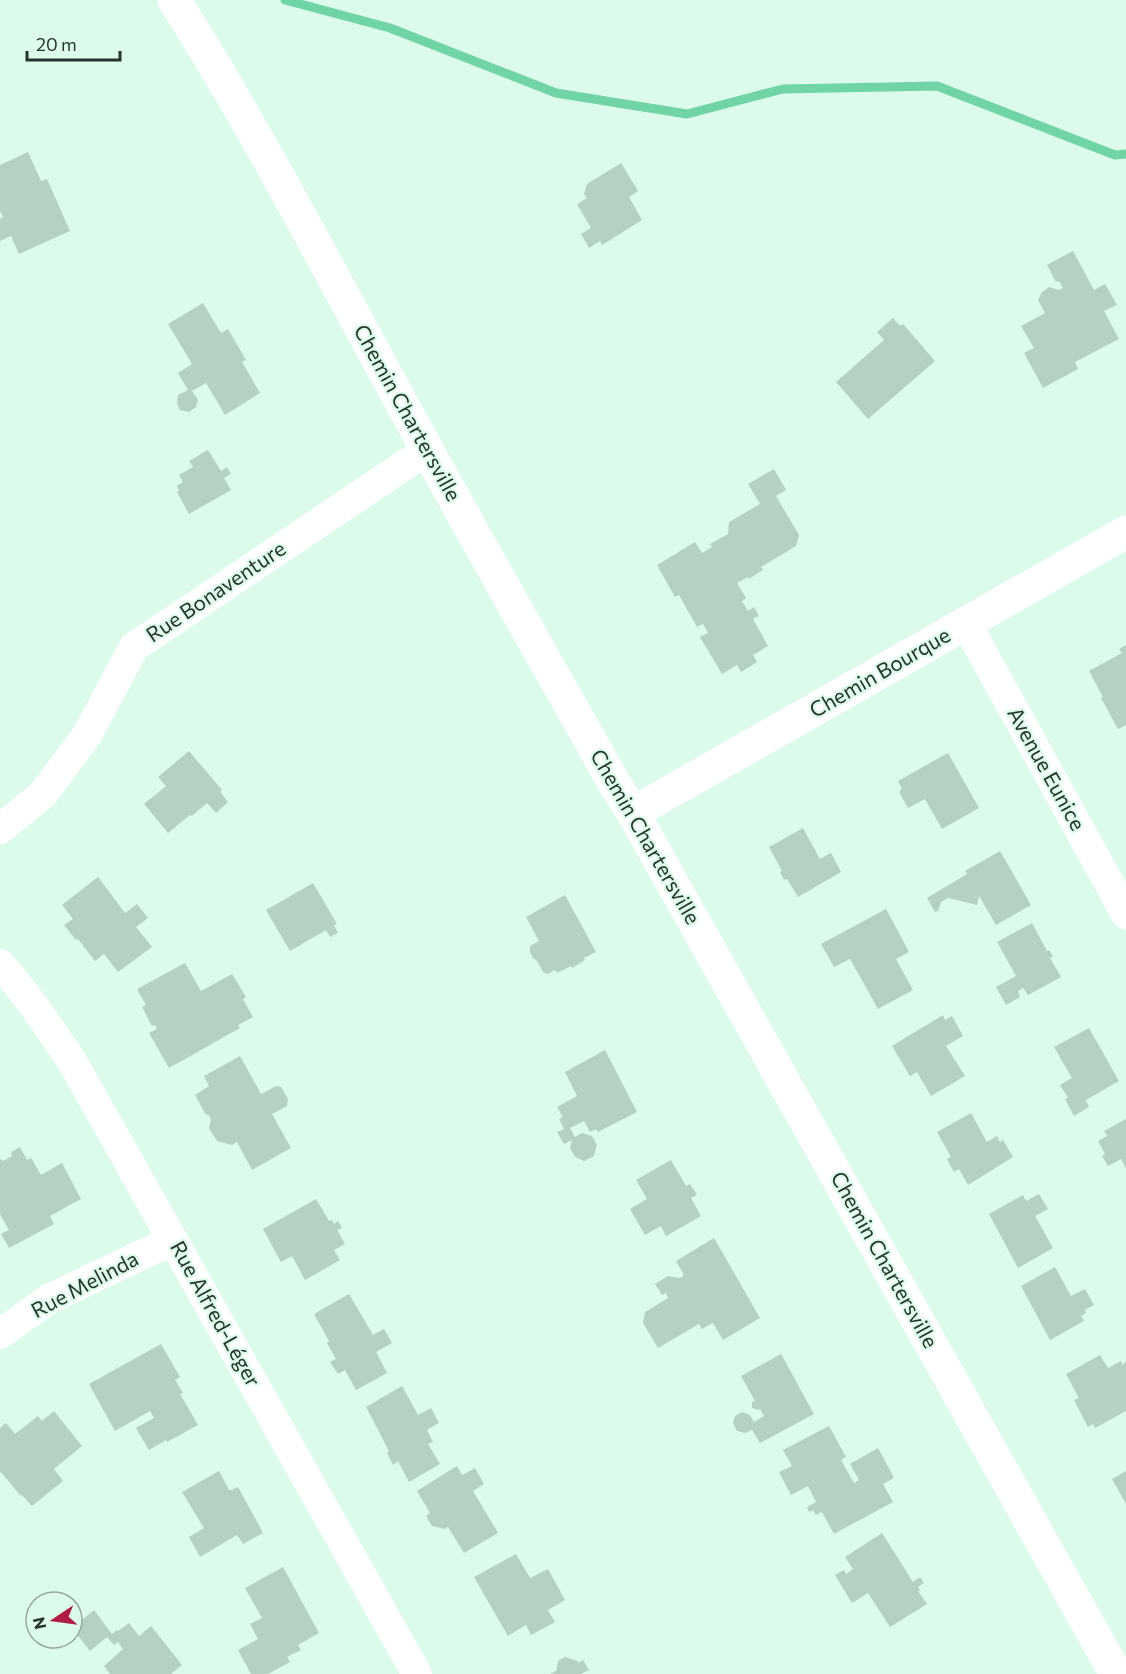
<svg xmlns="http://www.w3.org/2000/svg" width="1126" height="1674" viewBox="0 0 1126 1674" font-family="Commissioner,sans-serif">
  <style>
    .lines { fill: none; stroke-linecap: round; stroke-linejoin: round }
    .stream { stroke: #70d4a7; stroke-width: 9 }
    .building { fill: #b5d1c2 }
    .minor { stroke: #fff; stroke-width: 30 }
    .tertiary { stroke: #fff; stroke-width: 33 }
    .labels { text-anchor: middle; stroke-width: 4.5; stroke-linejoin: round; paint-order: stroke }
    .street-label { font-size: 21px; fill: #29342e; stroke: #ddfbeb }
  </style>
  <rect width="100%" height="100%" fill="#ddfbeb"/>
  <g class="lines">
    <polyline class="stream" points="285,0 390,28 556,93 687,114 783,89 937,86 1115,155 1126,154"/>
  </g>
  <g class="building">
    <polygon points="28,152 41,181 47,179 70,231 19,254 11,236 0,241 0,219 3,217 0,211 0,165"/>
    <polygon points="621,163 638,191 629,197 642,220 602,245 600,241 589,248 581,234 591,228 577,204 587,198 584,194 587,184"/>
    <polygon points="1073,251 1094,290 1105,284 1117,305 1104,311 1119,339 1075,362 1078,369 1043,388 1024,353 1034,348 1021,326 1045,313 1038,300 1042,292 1049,287 1059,290 1063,288 1059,281 1056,282 1047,265"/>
    <polygon points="203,303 221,333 228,329 246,360 242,362 260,393 225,415 206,383 192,391 198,400 196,407 189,412 180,410 177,404 178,395 188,390 178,373 192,364 168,324"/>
    <polygon points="893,318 900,326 903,324 935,361 868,419 836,382 884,340 877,332"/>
    <polygon points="208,450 221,471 227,467 231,474 224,478 231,490 189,514 177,492 179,491 177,486 183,482 179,475 193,467 189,461"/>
    <polygon points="774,469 786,490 776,496 799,535 796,546 761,567 763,570 749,579 748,577 737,583 746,598 742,601 748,611 754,607 759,616 753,619 768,646 753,655 757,662 741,672 737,665 722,674 700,637 708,633 703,624 697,627 679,595 675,597 657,565 695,542 702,553 712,547 710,544 728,534 729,522 760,504 748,484"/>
    <polygon points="1126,645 1126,725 1118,729 1101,698 1103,697 1089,671 1122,653 1119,649"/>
    <polygon points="189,751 222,790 220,792 228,802 216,813 207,803 192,816 190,815 168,833 144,804 166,786 158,777"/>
    <polygon points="948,753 979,808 942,829 925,799 908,808 899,792 902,789 898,781"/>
    <polygon points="803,828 820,859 831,853 841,872 798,897 787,879 784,880 780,872 782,871 769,847"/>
    <polygon points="1000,851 1031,905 996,925 979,896 977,905 948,898 941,902 938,911 935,912 927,898 967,874 965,871"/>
    <polygon points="98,877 125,913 137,904 148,918 136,927 152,947 118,972 104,954 95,961 78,939 76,940 64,925 73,919 62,905"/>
    <polygon points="313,883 337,924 334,925 338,933 330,937 326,930 290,951 266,910"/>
    <polygon points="565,895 596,952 584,958 585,960 572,968 571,966 557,973 555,970 548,974 544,973 536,960 533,958 530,952 530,946 539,941 526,917"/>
    <polygon points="886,909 909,952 896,959 913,990 878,1009 850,959 834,967 821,944"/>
    <polygon points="1032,923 1047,951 1049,950 1053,956 1050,958 1061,977 1028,995 1023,988 1018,991 1020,997 1006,1005 996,987 1016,976 997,942"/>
    <polygon points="185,963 201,991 232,974 246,997 243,999 253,1017 238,1025 240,1028 169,1068 149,1033 157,1029 155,1025 152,1026 142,1007 146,1005 137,989"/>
    <polygon points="943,1015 945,1020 952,1016 963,1036 946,1046 965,1076 931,1096 917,1072 910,1076 892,1046"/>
    <polygon points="1089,1028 1119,1081 1086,1100 1089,1107 1074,1116 1065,1099 1068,1098 1060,1085 1072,1078 1054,1047"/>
    <polygon points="605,1050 637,1112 598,1132 596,1129 590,1132 584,1121 570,1128 575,1137 582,1133 592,1136 597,1145 594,1156 584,1161 575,1157 570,1148 572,1140 564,1144 557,1132 564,1129 559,1119 563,1117 557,1107 577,1096 565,1072"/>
    <polygon points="240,1056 261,1094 276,1086 281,1087 288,1099 287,1106 272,1114 291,1148 252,1170 237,1142 232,1145 217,1141 209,1128 211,1120 208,1114 206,1115 195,1095 209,1086 204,1076"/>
    <polygon points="971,1113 987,1142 997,1136 1000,1142 1003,1140 1013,1157 968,1185 959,1169 954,1172 947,1159 951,1157 937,1132"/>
    <polygon points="1126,1119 1126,1169 1121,1159 1108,1166 1102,1156 1105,1154 1098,1141 1107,1136 1104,1131"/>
    <polygon points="20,1147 27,1160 31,1158 41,1175 62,1163 81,1199 50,1216 54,1224 9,1248 1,1234 9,1230 0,1214 0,1160 1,1159 3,1161 12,1156 11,1152"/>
    <polygon points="671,1160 686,1186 690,1184 697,1195 691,1198 701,1216 666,1236 661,1226 645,1235 630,1209 647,1199 636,1180"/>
    <polygon points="1039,1194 1048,1209 1035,1216 1053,1248 1018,1268 989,1214 1023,1195 1026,1201"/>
    <polygon points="316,1199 329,1221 332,1220 334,1224 338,1221 342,1228 337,1230 345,1244 334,1250 340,1260 305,1280 292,1256 281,1262 263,1229"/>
    <polygon points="714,1238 760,1318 723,1340 713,1323 702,1329 699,1324 658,1348 643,1323 645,1312 668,1298 666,1293 662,1295 655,1284 668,1276 680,1278 684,1275 676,1261"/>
    <polygon points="1055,1267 1071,1296 1085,1289 1094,1305 1085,1310 1086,1313 1081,1316 1084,1321 1050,1340 1021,1286"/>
    <polygon points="349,1294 373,1335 384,1329 392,1343 376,1352 387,1373 356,1390 345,1370 338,1374 330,1362 336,1359 327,1343 329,1341 314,1314"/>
    <polygon points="161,1344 180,1377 175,1380 183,1393 180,1394 198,1425 167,1442 166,1440 149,1450 136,1428 154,1418 150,1411 115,1431 89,1384"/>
    <polygon points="781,1354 814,1414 760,1443 752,1430 745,1433 737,1431 733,1423 735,1416 742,1412 750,1415 754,1422 764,1416 760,1409 759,1410 752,1408 752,1402 755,1401 741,1376"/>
    <polygon points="1100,1355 1108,1368 1121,1361 1123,1365 1126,1361 1126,1411 1095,1428 1093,1424 1088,1427 1074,1400 1079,1398 1066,1374"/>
    <polygon points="402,1386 418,1415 431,1408 439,1423 427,1430 433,1442 428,1444 440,1464 409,1482 398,1461 393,1465 387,1453 389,1451 366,1407"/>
    <polygon points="54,1411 82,1446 54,1469 63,1481 32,1506 22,1495 21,1496 1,1472 0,1473 0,1428 6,1423 15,1434 38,1416 42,1421"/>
    <polygon points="829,1426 846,1457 841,1460 854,1483 859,1480 850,1464 878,1448 894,1478 883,1484 893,1502 834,1534 822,1512 816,1515 813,1510 809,1512 807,1507 816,1502 808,1486 791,1495 779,1472 792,1466 783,1450"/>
    <polygon points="457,1466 462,1475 475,1468 484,1484 473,1491 498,1533 464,1553 448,1527 444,1529 432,1526 426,1516 430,1513 417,1491"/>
    <polygon points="219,1471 229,1490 231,1490 238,1487 263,1533 243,1544 237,1535 200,1557 189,1537 204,1528 182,1492"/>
    <polygon points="1126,1471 1126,1504 1112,1479"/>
    <polygon points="882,1533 913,1582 920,1577 924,1583 918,1587 920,1590 918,1591 927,1604 890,1627 868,1593 852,1603 835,1575 844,1570 846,1574 853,1569 845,1557"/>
    <polygon points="516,1554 530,1578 548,1569 565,1600 548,1610 555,1622 531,1635 526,1625 508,1636 474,1577"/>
    <polygon points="283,1567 319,1633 298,1645 301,1650 287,1657 290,1662 268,1674 251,1674 238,1650 258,1639 250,1624 262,1618 245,1588"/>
    <polygon points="94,1610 112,1634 117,1630 118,1631 129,1623 139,1636 151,1626 182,1665 171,1674 110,1674 104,1666 123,1649 118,1642 114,1645 107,1637 90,1651 72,1628"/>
    <polygon points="565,1657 578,1661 578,1663 583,1660 589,1670 581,1674 550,1674 556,1671 558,1661"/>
  </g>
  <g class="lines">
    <g class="minor">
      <polyline points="966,623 1126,914"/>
      <polyline points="0,829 43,794 87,735 134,647 427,450"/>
      <path d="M0,964c27,30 50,65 73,99l344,611"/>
      <polyline points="0,1334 49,1299 173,1240"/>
    </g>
    <g class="tertiary">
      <path d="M174,0c83,130 153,267 227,402 69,127 141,253 212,379l20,32 483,861"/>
      <polyline points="633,813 1126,532"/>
    </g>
  </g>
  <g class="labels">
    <g class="street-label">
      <text transform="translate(407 413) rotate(61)" y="7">Chemin Chartersville</text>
      <text transform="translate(216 592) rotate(-34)" y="7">Rue Bonaventure</text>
      <text transform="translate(880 673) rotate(-30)" y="7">Chemin Bourque</text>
      <text transform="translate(1046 769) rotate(61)" y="7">Avenue Eunice</text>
      <text transform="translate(645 837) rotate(60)" y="7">Chemin Chartersville</text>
      <text transform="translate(884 1260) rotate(61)" y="7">Chemin Chartersville</text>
      <text transform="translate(85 1285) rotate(-28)" y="7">Rue Melinda</text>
      <text transform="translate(215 1314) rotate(61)" y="7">Rue Alfred-Léger</text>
    </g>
  </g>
  <g transform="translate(54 1620) rotate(257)"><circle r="28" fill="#ddfbeb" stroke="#95ab9f" stroke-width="1.5"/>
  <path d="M0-4.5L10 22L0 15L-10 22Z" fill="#b01d44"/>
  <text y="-9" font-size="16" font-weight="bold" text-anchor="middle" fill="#29342e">N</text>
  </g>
  <path d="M27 51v9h93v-9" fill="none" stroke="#29342e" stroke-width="3"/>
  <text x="36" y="51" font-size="18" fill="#29342e" stroke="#ddfbeb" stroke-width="4.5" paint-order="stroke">20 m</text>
</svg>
